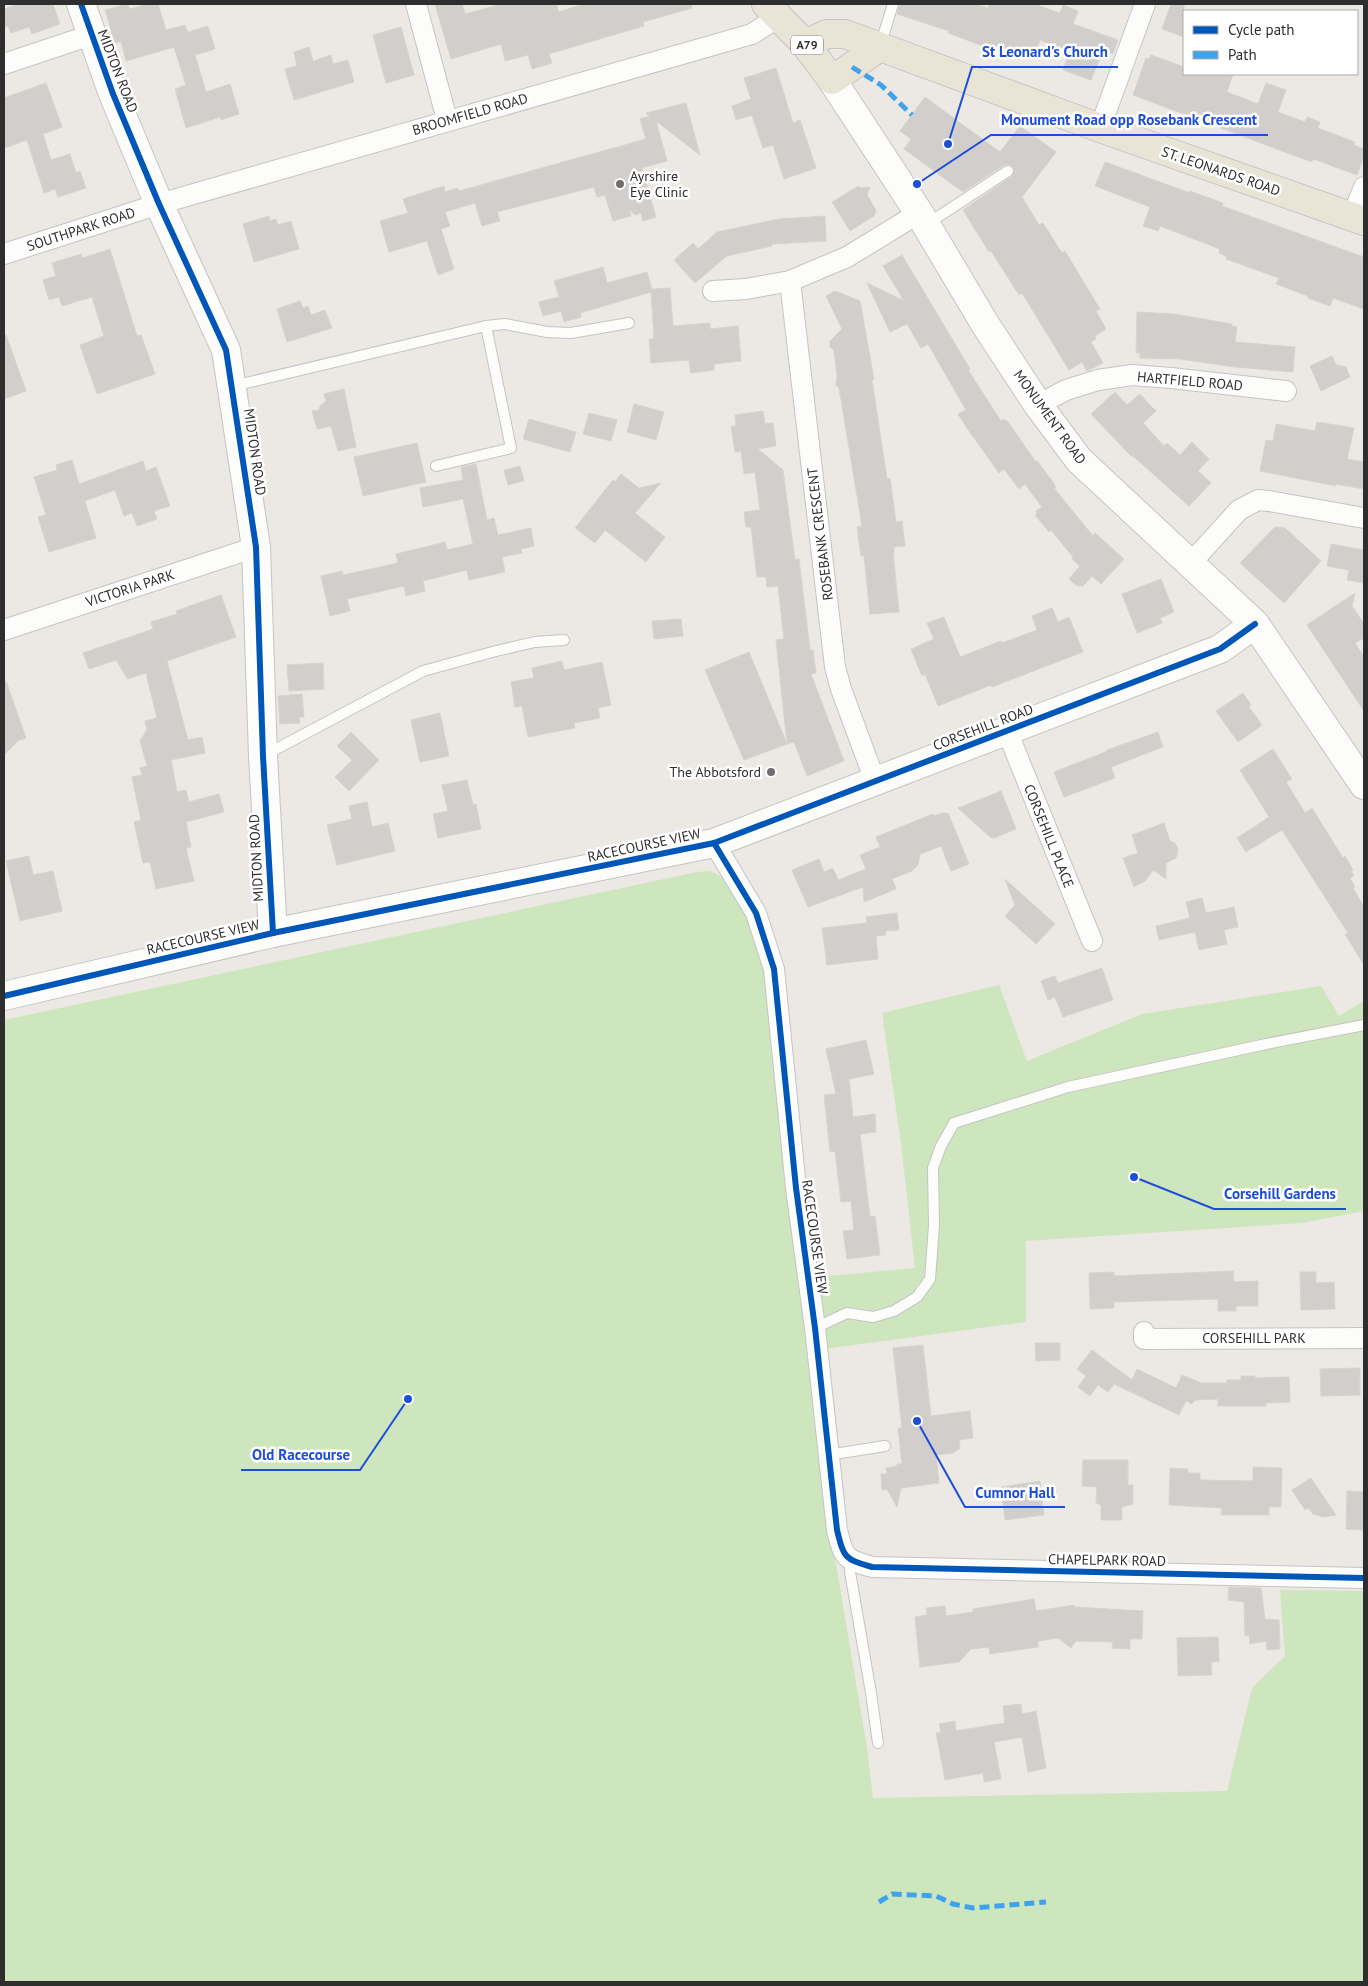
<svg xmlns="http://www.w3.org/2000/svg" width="1368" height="1986" viewBox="0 0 1368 1986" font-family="'PT Sans',sans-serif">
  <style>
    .green { fill: #cee6be }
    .building { fill: #d1cecb; stroke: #d7d4d0 }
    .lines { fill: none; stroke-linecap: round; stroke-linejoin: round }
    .lane-casing { stroke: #c5c4c5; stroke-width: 12 }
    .street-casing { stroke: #c5c4c5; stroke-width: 22 }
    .secondary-casing { stroke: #c5c4c5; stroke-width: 30 }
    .primary-casing { stroke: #c6c5c4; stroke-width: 30 }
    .lane { stroke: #fcfcfb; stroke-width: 10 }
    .street { stroke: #fcfcfb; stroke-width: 20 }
    .secondary { stroke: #fcfcfb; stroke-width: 28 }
    .primary { stroke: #e8e4d6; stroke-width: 28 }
    .quiet { stroke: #3ea3eb; stroke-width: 5; stroke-dasharray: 10 5; stroke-linecap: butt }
    .cycleway-casing { stroke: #fff; stroke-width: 9 }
    .cycleway { stroke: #0057b8; stroke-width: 6 }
    .poi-dot { fill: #706f6e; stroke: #fff; stroke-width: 2 }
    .labels { text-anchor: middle; stroke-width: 5; stroke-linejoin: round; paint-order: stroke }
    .shield { fill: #fff; stroke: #6d6d6d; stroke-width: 1 }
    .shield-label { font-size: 12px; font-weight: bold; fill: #2e2e2e }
    .street-label { font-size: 14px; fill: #2e2e2e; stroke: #fff }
    .poi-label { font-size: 14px; fill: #2e2e2e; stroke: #fff; text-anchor: start }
    .leader { fill: none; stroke: #1d4ed8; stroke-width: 2 }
    .callout-dot { fill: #1d4ed8; stroke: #fff; stroke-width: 2 }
    .callout-label { font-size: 15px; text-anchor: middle; font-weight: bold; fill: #1d4ed8; stroke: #fff; stroke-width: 5; stroke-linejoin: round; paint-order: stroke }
  </style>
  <rect width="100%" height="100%" fill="#ece8e4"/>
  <g class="green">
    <path d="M710,871c35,12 45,66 54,98l64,561 8,34 31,184 6,50 354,-7 25,-103 33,-32 -5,-66 84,1v391h-1360v-962l693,-148z"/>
    <polygon points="999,985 1027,1061 1142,1014 1321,986 1339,1016 1364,1001 1364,1211 1302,1223 1026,1241 1026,1322 824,1349 818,1277 915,1268 901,1143 882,1013"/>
  </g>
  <g class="building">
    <polygon points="18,4 53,4 60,24 32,34 29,27 11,33 8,26 4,27 4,9"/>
    <polygon points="127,4 130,9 148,4 158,4 166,30 185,25 188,32 208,26 215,49 195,55 206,92 230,84 239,114 221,120 220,117 186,128 175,89 186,85 174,47 126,61 121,41 115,43 105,10"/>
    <polygon points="435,4 462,4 465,14 502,4 557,4 558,12 584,4 692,4 692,8 643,22 644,26 549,54 552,63 532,69 528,55 505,61 501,44 451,59"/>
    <polygon points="900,4 975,4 988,8 989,4 1034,4 1060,13 1063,5 1078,11 1073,24 1118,40 1113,54 1105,51 1102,59 1100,58 1091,80 1063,70 1070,51 1040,40 1034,59 992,45 991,49 948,33 949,31 897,14"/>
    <polygon points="1171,4 1184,4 1184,37 1162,29"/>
    <polygon points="401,27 414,75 386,83 373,35"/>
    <polygon points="309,47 313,61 331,55 333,64 348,60 354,82 294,100 285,69 297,66 294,52"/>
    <polygon points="1151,55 1184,67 1184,74 1233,74 1227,92 1258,104 1266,83 1286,90 1278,112 1305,122 1307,117 1320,122 1318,128 1355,142 1354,145 1364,149 1364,155 1357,175 1313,159 1312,162 1287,153 1133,95 1146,58 1149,59"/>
    <polygon points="776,68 793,123 800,120 816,168 784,179 773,145 763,148 752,115 736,120 732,106 751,99 744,78"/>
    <polygon points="46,83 62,127 43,134 51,160 70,154 76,173 80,171 86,188 58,197 55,189 44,193 27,140 4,148 4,98"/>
    <polygon points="925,97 1000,152 1020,126 1056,152 1022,197 1039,225 1043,223 1062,253 1065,251 1100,309 1096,311 1106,329 1095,336 1096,339 1091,342 1103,363 1087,371 1082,362 1069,370 1022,293 1019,295 991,251 989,252 963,210 1012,176 1015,171 1013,167 1008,164 1004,165 963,192 904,149 911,139 900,131"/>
    <polygon points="686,103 700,155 656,121 667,161 642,168 656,217 643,221 641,213 635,215 629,209 631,216 613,221 605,195 597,197 594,187 497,212 500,221 482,226 475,203 445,212 450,226 441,229 454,269 438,275 427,241 389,252 380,221 408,213 403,199 444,186 445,192 457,188 459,191 646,139 640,119 650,116 646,113"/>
    <polygon points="1105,162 1190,193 1190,191 1223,203 1222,206 1364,257 1364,309 1333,298 1330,306 1308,298 1308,296 1276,284 1279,278 1226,259 1227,257 1219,253 1220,249 1160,226 1158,231 1143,226 1150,207 1095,186"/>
    <polygon points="859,186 860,188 870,187 867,195 876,210 874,216 850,231 832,202"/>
    <polygon points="269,216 270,221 276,219 278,225 291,221 299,249 254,262 243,224"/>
    <polygon points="825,216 826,241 772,244 772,246 727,256 695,283 674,260 693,243 698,249 717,232 779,219"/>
    <polygon points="110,249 137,336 141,335 155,374 97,394 80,345 104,336 92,297 62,306 59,297 49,300 43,280 56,276 52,263 81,254 83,258"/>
    <polygon points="902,255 970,369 968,370 1001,421 1004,419 1008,422 1036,462 1037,461 1053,482 1056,488 1054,488 1093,536 1095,533 1124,559 1101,584 1092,576 1083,586 1077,586 1069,579 1080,566 1072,559 1073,557 1051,530 1049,532 1035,515 1037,513 1036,511 1042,507 1025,484 1019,489 1004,469 999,473 967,428 958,414 966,410 928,344 921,348 907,324 890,332 867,283 904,301 883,266"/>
    <polygon points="603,267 607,283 647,272 652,289 670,288 673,326 710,323 710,329 738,326 741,361 714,364 714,370 691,373 689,360 651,363 649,339 654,339 651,292 580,313 581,317 564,322 561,311 543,316 539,302 559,297 554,281"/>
    <polygon points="835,291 860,301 874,379 872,380 887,479 890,478 896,522 902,521 905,546 894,547 894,552 893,552 899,612 870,614 864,556 861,556 857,527 862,526 839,388 836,385 837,375 834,350 830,347 830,341 842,329 826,296"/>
    <polygon points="300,301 303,308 308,306 311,315 325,310 332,328 287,342 277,309"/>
    <polygon points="1137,312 1174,314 1232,324 1231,326 1237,327 1235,342 1295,347 1293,372 1235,367 1180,359 1140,358 1140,353 1136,353"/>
    <polygon points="4,335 6,335 26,391 4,399"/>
    <polygon points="1332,356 1336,365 1346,367 1350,377 1321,391 1310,366"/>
    <polygon points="344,389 356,447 338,451 331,426 317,429 312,411 319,410 320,406 326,401 324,394"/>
    <polygon points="1115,392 1127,405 1140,394 1148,403 1156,411 1143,423 1164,446 1167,443 1180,455 1192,442 1209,459 1198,471 1211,483 1189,506 1133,456 1132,457 1091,414"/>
    <polygon points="634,404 664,412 656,440 627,432"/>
    <polygon points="763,411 765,424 773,423 776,446 758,449 783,470 795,560 799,559 810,650 813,650 816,673 811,674 844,761 807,776 794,742 787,744 776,640 784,639 778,586 767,587 766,577 757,577 751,527 746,527 744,512 760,510 755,472 744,474 741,451 735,452 731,426 736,426 735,415"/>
    <polygon points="589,413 617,420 611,441 583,434"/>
    <polygon points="529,419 576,432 570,452 523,439"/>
    <polygon points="1317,422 1354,428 1347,459 1364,462 1364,489 1336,484 1336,486 1260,471 1266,440 1273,441 1276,424 1315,431"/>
    <polygon points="417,443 426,482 363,496 354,457"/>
    <polygon points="72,460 79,484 143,461 146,471 156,467 170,506 154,511 157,519 137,526 132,513 124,516 115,490 85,501 96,538 49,552 38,517 46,515 34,477 57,470 56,465"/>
    <polygon points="476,464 487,520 494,518 498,535 531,528 534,546 521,549 522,553 502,557 505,572 469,580 467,570 423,581 425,591 406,596 404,586 347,599 350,611 330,616 321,576 342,571 343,575 398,563 396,554 445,542 447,550 473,544 463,499 423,507 420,488 463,480 461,467"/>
    <polygon points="520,466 524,481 508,485 504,470"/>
    <polygon points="621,474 639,488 661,483 635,513 665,537 646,562 605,530 595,543 575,528 613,480 615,482"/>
    <polygon points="1275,527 1285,528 1321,561 1284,603 1240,563"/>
    <polygon points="1331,544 1364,550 1364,583 1347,580 1349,570 1327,566"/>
    <polygon points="1161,579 1174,612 1160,618 1162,623 1137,633 1122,594"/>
    <polygon points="1355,593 1352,606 1364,624 1364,638 1355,643 1364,657 1364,711 1307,625"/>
    <polygon points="221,595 236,637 167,661 188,740 202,737 205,753 171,760 177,792 186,790 189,802 219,794 224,812 186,822 191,847 186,848 194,881 156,889 150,862 143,863 134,822 141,820 132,777 142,775 140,768 147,766 140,741 147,730 145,721 157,718 146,673 128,679 116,660 89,669 83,653 153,629 151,622 177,614 176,611"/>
    <polygon points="1052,608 1058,622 1069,617 1083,652 992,687 991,685 938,706 925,674 922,676 911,649 934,639 927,623 944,617 960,657 1001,641 1002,643 1037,630 1032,616"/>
    <polygon points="681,619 683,636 654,639 652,621"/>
    <polygon points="749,652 787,744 744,760 705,670"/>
    <polygon points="562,661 564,670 602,662 611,705 598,708 600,718 574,723 575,728 528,737 522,706 515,707 511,682 534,678 532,668"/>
    <polygon points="323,663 324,689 289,691 287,665"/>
    <polygon points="4,681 6,681 26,738 18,741 4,755"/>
    <polygon points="1243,693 1251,705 1249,707 1262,725 1238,742 1216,711"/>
    <polygon points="302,694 304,717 299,717 300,723 280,724 278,696"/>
    <polygon points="440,713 449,756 420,762 411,720"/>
    <polygon points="351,732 379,760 349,791 335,777 352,760 337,746"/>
    <polygon points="1158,732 1163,747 1111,767 1115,778 1064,797 1054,772 1108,751 1107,750"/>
    <polygon points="1273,749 1292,779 1286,782 1305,813 1312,808 1343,858 1345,856 1353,870 1351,871 1354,876 1350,878 1355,887 1353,888 1364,907 1364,965 1345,934 1348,933 1282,830 1246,852 1237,838 1269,817 1240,770"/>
    <polygon points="467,780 473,805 476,804 481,829 438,838 433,814 448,811 442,785"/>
    <polygon points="1001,791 1016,829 994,838 990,837 958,808"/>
    <polygon points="367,802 372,827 388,823 395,851 337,865 327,825 352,819 349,806"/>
    <polygon points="942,813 948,813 969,864 951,871 941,846 920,854 918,865 912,871 892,879 896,889 864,902 863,887 808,907 792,870 819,859 824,872 833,868 838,880 866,869 860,855 880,847 876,837 933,814 934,816"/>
    <polygon points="1164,823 1170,841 1175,843 1178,849 1176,858 1166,863 1166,879 1153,870 1145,881 1134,887 1123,858 1138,853 1132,835"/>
    <polygon points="29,856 33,875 53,871 62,911 20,921 6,861"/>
    <polygon points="1005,879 1055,924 1036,944 1005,916 1015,905"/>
    <polygon points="1202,898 1206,913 1234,907 1238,927 1224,930 1227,944 1199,950 1195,932 1159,940 1156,926 1190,918 1186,902"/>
    <polygon points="897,913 899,930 885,931 886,935 876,936 878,959 827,965 822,928 867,923 866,917"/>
    <polygon points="1102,968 1113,1000 1063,1017 1055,997 1048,1000 1041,981 1055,976 1058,983"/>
    <polygon points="866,1040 874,1074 849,1079 853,1117 875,1114 876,1132 860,1134 870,1217 875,1216 880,1255 847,1259 843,1231 854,1230 851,1201 841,1202 835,1151 830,1152 824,1095 836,1094 826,1049"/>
    <polygon points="1233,1271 1234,1282 1258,1281 1258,1306 1236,1306 1236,1311 1218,1311 1218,1299 1114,1302 1114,1308 1090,1309 1089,1273 1114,1272 1114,1276"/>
    <polygon points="1300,1272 1316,1272 1316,1283 1334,1282 1335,1309 1301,1310"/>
    <polygon points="1035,1343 1060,1343 1060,1360 1036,1361"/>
    <polygon points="923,1345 931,1416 970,1411 973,1438 959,1440 960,1448 953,1453 936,1455 939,1483 901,1488 897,1507 887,1489 882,1490 881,1474 887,1474 886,1468 897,1466 897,1464 902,1464 898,1428 902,1428 893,1348"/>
    <polygon points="1092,1350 1132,1380 1137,1369 1176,1388 1182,1375 1201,1383 1227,1383 1227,1380 1241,1380 1241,1376 1255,1376 1255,1378 1289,1377 1290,1402 1266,1403 1266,1406 1218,1406 1218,1399 1195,1400 1192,1404 1186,1401 1179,1415 1114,1384 1108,1392 1098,1385 1090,1396 1078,1387 1086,1376 1077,1369"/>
    <polygon points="1360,1368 1360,1395 1321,1396 1320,1369"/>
    <polygon points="1083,1460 1128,1460 1128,1485 1133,1485 1133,1504 1122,1507 1122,1520 1101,1520 1101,1505 1096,1503 1097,1487 1082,1486"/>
    <polygon points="1253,1467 1282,1468 1281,1507 1269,1507 1269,1515 1221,1515 1222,1508 1169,1505 1170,1468 1188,1469 1188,1473 1200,1473 1200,1480 1253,1481"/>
    <polygon points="1311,1478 1336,1515 1323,1517 1313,1514 1308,1508 1305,1510 1292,1490"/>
    <polygon points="1040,1481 1044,1515 1005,1520 1001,1487"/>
    <polygon points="1347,1491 1364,1492 1364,1530 1346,1529"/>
    <polygon points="1229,1587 1261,1588 1265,1619 1279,1620 1280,1649 1267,1650 1266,1641 1250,1644 1249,1635 1245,1636 1244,1602 1228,1600"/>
    <polygon points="1034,1599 1036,1611 1074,1605 1074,1607 1143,1611 1142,1639 1130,1639 1130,1649 1112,1648 1113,1642 1076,1641 1071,1648 1058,1638 1038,1641 1038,1647 1024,1649 990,1654 989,1647 971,1649 959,1662 920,1667 915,1617 927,1615 926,1608 945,1606 946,1616 973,1612 973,1609"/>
    <polygon points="1218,1637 1219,1661 1211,1662 1212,1675 1178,1676 1177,1638"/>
    <polygon points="1021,1704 1022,1714 1036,1711 1046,1768 1028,1772 1022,1737 994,1742 1001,1779 984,1782 983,1773 945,1780 936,1733 941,1732 939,1724 955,1721 956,1731 1005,1723 1003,1706"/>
  </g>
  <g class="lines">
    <defs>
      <g id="lane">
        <polyline points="880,46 893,4"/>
        <polyline points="927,224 1008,171"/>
        <polyline points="233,386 486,326 505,324 547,332 571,333 629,323"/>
        <polyline points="436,466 511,448 486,326"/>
        <polyline points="265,755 423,671 496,651 535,642 564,640"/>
        <polyline points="815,1328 847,1313 873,1317 894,1311 917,1297 930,1279 934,1226 933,1168 941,1146 954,1123 1068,1087 1266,1044 1364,1025"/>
        <polyline points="828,1455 885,1446"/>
        <polyline points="850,1561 850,1572 871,1693 878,1743"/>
      </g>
      <g id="street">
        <polyline points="416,4 447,120"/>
        <polyline points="4,64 91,35"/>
        <polyline points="1100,128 1145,4"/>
        <polyline points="1352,217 1364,187"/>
        <polyline points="4,254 159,204 752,34 766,25 777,15"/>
        <polyline points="713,291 746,289 790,281"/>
        <polyline points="1038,405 1066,390 1098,380 1132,375 1171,378 1286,391"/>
        <polyline points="1190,564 1239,510 1258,500 1269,501 1364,518"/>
        <polyline points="4,630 256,547"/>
        <polyline points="1007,731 1092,941"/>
        <polyline points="875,781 841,689 835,667 790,281 847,257 919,213"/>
        <path d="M714,843l42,70 18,56 22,219 19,140 22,202c7,28 7,29 35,37l492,11"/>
        <polyline points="1144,1332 1144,1339 1364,1338"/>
      </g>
      <g id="secondary">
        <polyline points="81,4 113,94 159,204 226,350 256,547 263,756 273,933"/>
        <polyline points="832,80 919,213 985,324 1038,405 1079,460 1255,624 1364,785"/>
        <polyline points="4,996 273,933 714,843 1220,649 1255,624"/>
      </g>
      <g id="primary">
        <polyline points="766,4 805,44 832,80 880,47"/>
        <polyline points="805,44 827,34 845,34 1100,128 1364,221"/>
      </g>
    </defs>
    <use href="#lane" class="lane-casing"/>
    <use href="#street" class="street-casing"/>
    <use href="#secondary" class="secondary-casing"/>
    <use href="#primary" class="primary-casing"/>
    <use href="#lane" class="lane"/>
    <use href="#street" class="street"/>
    <use href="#secondary" class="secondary"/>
    <use href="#primary" class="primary"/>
    <g class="quiet">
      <polyline points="852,67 881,85 912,115"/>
      <polyline points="879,1902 892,1894 936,1896 953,1904 973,1908 1046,1902"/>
    </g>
    <defs>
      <g id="cycleway">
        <polyline points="81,4 113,94 159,204 226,350 256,547 263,756 273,933"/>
        <path d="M714,843l42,70 18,56 22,219 19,140 22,202c7,28 7,29 35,37l492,11"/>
        <polyline points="4,996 273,933 714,843 1220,649 1255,624"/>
      </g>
    </defs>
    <use href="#cycleway" class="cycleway-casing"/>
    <use href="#cycleway" class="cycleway"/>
  </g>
  <g class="poi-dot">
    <circle cx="620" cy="184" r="5"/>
    <circle cx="771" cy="772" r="5"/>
  </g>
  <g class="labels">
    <rect class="shield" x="791" y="35.5" width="32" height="19" rx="4"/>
    <g class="shield-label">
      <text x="807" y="49">A79</text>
    </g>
    <g class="street-label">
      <text transform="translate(118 71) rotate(69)" y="5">MIDTON ROAD</text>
      <text transform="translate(470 114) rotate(-16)" y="5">BROOMFIELD ROAD</text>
      <text transform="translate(1221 171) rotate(19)" y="5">ST. LEONARDS ROAD</text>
      <text transform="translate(81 229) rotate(-18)" y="5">SOUTHPARK ROAD</text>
      <text transform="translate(1190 381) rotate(5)" y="5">HARTFIELD ROAD</text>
      <text transform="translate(1050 417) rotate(54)" y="5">MONUMENT ROAD</text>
      <text transform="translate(255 452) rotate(82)" y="5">MIDTON ROAD</text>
      <text transform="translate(820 534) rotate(-97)" y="5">ROSEBANK CRESCENT</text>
      <text transform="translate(130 588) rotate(-18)" y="5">VICTORIA PARK</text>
      <text transform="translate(983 727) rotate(-21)" y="5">CORSEHILL ROAD</text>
      <text transform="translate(1049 836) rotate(68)" y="5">CORSEHILL PLACE</text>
      <text transform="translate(644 845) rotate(-12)" y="5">RACECOURSE VIEW</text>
      <text transform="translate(256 858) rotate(-93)" y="5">MIDTON ROAD</text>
      <text transform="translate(203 937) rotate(-13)" y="5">RACECOURSE VIEW</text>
      <text transform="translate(815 1237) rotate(82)" y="5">RACECOURSE VIEW</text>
      <text x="1254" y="1343">CORSEHILL PARK</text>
      <text transform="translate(1107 1560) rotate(1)" y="5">CHAPELPARK ROAD</text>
    </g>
    <g class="poi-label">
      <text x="630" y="181">Ayrshire<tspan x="630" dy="16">Eye Clinic</tspan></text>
      <text x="761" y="777" text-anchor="end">The Abbotsford</text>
    </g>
  </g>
  <path class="leader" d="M948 144L972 67H1118M917 184L991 135H1268M1134 1177L1214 1209H1346M408 1399L360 1470H241M917 1421L965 1507H1065"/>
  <g class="callout-dot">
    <circle cx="948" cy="144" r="5"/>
    <circle cx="917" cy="184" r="5"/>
    <circle cx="1134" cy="1177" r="5"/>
    <circle cx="408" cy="1399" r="5"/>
    <circle cx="917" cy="1421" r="5"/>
  </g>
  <g class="callout-label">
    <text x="1045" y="57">St Leonard's Church</text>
    <text x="1129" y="125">Monument Road opp Rosebank Crescent</text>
    <text x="1280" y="1199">Corsehill Gardens</text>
    <text x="301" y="1460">Old Racecourse</text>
    <text x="1015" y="1498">Cumnor Hall</text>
  </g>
  <rect width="1368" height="1986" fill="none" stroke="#2e2e2e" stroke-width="10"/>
  <rect x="1183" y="10" width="175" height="65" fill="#ffffff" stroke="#ababab"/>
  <rect x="1193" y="26" width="25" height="8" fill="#0057b8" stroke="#ababab"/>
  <text x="1228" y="35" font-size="15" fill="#2e2e2e">Cycle path</text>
  <rect x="1193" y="51" width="25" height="8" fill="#3ea3eb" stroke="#ababab"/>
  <text x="1228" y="60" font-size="15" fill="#2e2e2e">Path</text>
</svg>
